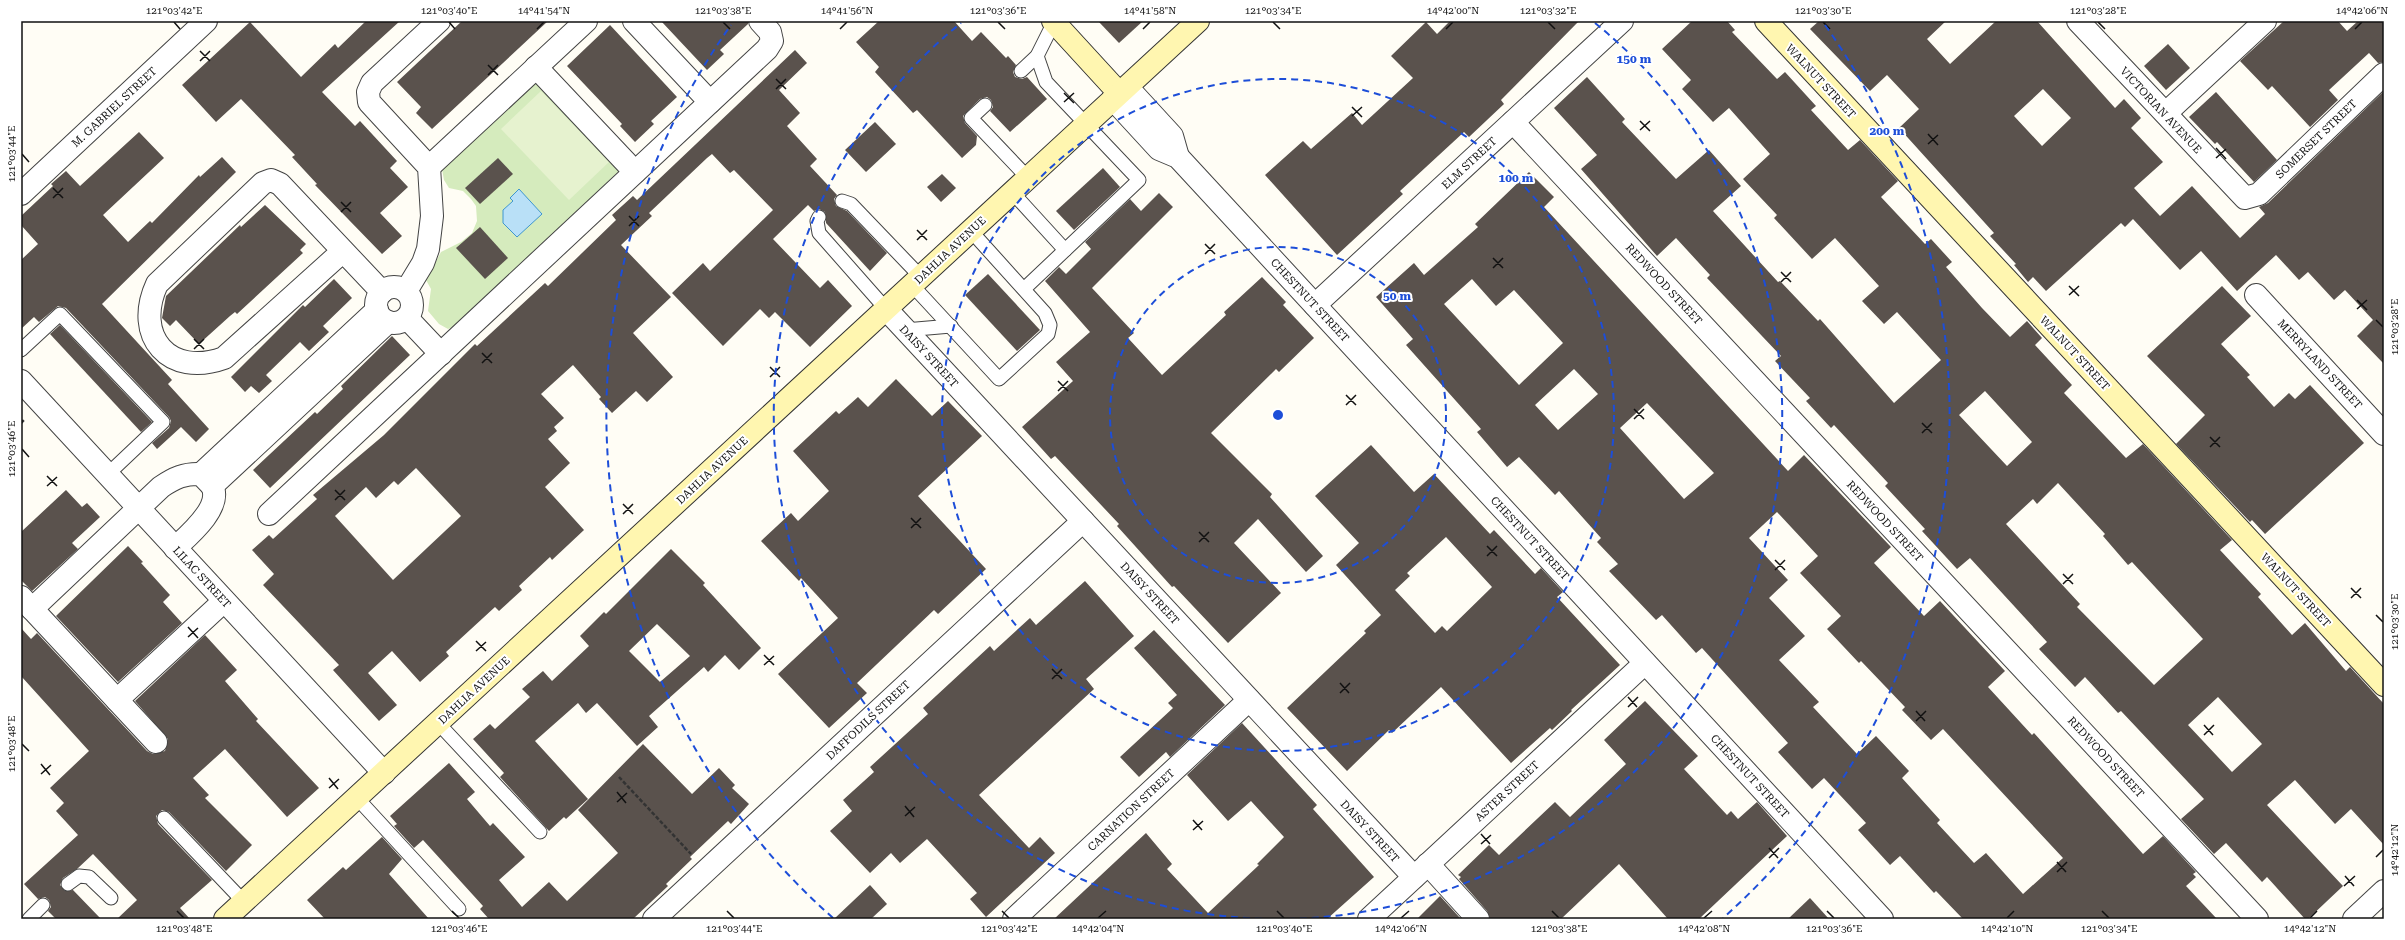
<svg xmlns="http://www.w3.org/2000/svg" width="2405" height="940" viewBox="0 0 2405 940" font-family="'Roboto Serif',serif">
  <style>
    .green { fill: #d5ebbd }
    .pitch { fill: #e6f2cf }
    .water { fill: #b9e0f7; stroke: #3f96cf }
    .building { fill: #5a524d; fill-rule: evenodd }
    .lines { fill: none; stroke-linecap: round; stroke-linejoin: round }
    .lane-casing { stroke: #444; stroke-width: 15 }
    .street-casing { stroke: #444; stroke-width: 24 }
    .secondary-casing { stroke: #333; stroke-width: 24 }
    .path { stroke: #333; stroke-width: 2.5; stroke-dasharray: 4 2; stroke-linecap: butt }
    .lane { stroke: #fff; stroke-width: 13 }
    .street { stroke: #fff; stroke-width: 22 }
    .secondary { stroke: #fff6b0; stroke-width: 22 }
    .ticks { fill: none; stroke: #111; stroke-width: 1.5 }
    .ring { fill: none; stroke: #1d4ed8; stroke-width: 2; stroke-dasharray: 7 5 }
    .labels { text-anchor: middle; stroke-width: 4; stroke-linejoin: round; paint-order: stroke }
    .street-label { font-size: 11px; fill: #111; stroke: #fff }
    .centre { fill: #1d4ed8; stroke: #fff; stroke-width: 2 }
    .ring-label { font-size: 12px; text-anchor: middle; font-weight: bold; fill: #1d4ed8; stroke: #fff; stroke-width: 4; stroke-linejoin: round; paint-order: stroke }
    .neatline { fill: none; stroke: #111; stroke-width: 1.5 }
    .ticks-label { font-size: 10px; text-anchor: middle; fill: #111 }
  </style>
  <rect width="100%" height="100%" fill="#fffdf5"/>
  <polygon class="green" points="538,76 623,167 458,325 448,329 439,324 428,311 431,289 426,280 441,252 461,242 472,233 477,221 476,206 471,199 463,191 449,188 444,180 441,164"/>
  <polygon class="pitch" points="541,91 609,162 569,200 501,129"/>
  <polygon class="water" points="519,189 542,214 517,237 503,223 503,210 513,201 510,198"/>
  <g class="building">
    <polygon points="366,21 400,21 322,92 355,126 360,121 397,161 390,168 408,187 380,213 402,236 382,254 315,185 317,184 292,157 295,155 241,99 216,122 182,85 250,22 301,77 335,44 338,48"/>
    <polygon points="462,21 548,21 432,129 416,113 421,107 397,82"/>
    <polygon points="661,21 748,21 748,24 720,50 724,54 707,70"/>
    <polygon points="879,21 954,21 972,41 981,32 1006,58 1008,56 1016,65 1013,72 1015,77 1022,79 1027,77 1047,99 1010,132 990,111 993,107 991,100 987,97 980,99 963,116 965,123 977,136 976,145 962,158 917,110 913,113 875,72 879,67 856,42"/>
    <polygon points="1098,21 1143,21 1119,43"/>
    <polygon points="1450,21 1579,21 1501,100 1504,104 1469,137 1464,132 1400,191 1403,194 1337,255 1265,175 1303,141 1311,149 1352,113 1362,125 1413,78 1391,56 1426,22 1437,34"/>
    <path d="M1692,21h35l8,9 -3,2 45,47 8,-7 31,34 -5,4 37,40 12,-10 38,41 -17,16 44,47 6,-5 21,23 -6,5 36,41 28,29 17,-16 15,17 -7,7 37,40 -8,8 62,65 17,-14 89,96 -12,10 41,44 -3,3 34,38 13,-12 41,48 4,-4 34,37v141l-33,-36 -16,15 -40,-44 -28,25 76,81 -35,33h-3l-38,-42 -5,5 -36,-39 -12,11 -33,-35 23,-20 -83,-88 -3,2 -33,-36 -10,10 -36,-38 8,-7 -77,-84 -13,11 -35,-38 3,-2 -40,-43 3,-3 -54,-58 -3,3 -25,-27 4,-3 -35,-37 6,-5 -74,-78 3,-3 -34,-37 -19,18 -76,-87 16,-14 -43,-47 33,-31 38,42 -3,3 54,57 33,-29 32,36 -28,25 65,71 2,-1 38,40 2,-2 74,84 47,-43 -44,-48 -13,12 -22,-23 17,-15 -44,-48 -23,21 -38,-41 3,-3 -34,-36 27,-25 -41,-46 -16,14 -31,-33 9,-9 -29,-31zM1985,391l47,51 -25,24 -48,-51zM2058,483l47,51 -2,2 25,29 4,-3 71,77 -49,46 -77,-78 3,-3 -74,-80 27,-25 4,5zM2218,697l44,47 -30,28 -44,-47z"/>
    <path d="M1819,21h127l-19,18 23,25 46,-43h41l78,87 9,-9 17,19 -10,10 32,34 -29,26 26,28 32,-30 48,52 25,-24 -6,-7 9,-4 116,-112v273l-27,-28 16,-16 -28,-30 -11,10 -26,-28 -9,8 -23,-25 -39,36 -36,-40 -21,19 -47,-51 -8,8 -4,-4 -75,68 -13,-14 -5,5 -14,-17 2,-1 -26,-28 4,-3 -95,-105 20,-19 -32,-34 -17,16 -60,-62zM2043,89l28,29 -29,28 -28,-30z"/>
    <polygon points="2284,21 2338,21 2347,31 2358,21 2384,21 2384,62 2378,63 2369,53 2329,90 2338,100 2310,127 2272,86 2268,90 2240,61"/>
    <polygon points="610,25 677,97 651,121 654,124 635,142 620,126 622,124 567,66"/>
    <polygon points="2168,44 2190,68 2166,90 2144,66"/>
    <path d="M795,50l12,13 -28,27 21,23 -13,13 30,33 -7,7 27,29 -3,4 2,7 11,5 40,42 -17,18 -44,-48 -1,-11 -6,-3 -5,2 -6,-6 -35,34 47,49 8,-8 24,26 -42,41 -35,-35 -6,6 -9,-9 -37,37 -51,-53 31,-30 7,8 63,-61 -39,-40 -4,3 -18,-19 -5,4 -58,55 3,3 -31,29 50,52 -38,36 40,44 -26,25 -11,-11 -24,22 -13,-14 2,-2 -28,-32 -32,29 23,24 -10,9 3,4 -9,8 22,24 -25,24 39,43 -32,30 -2,-3 -31,29 3,4 -23,21 -4,-4 -49,45 3,4 -29,26 -28,-31 -24,22 29,32 -18,16 -46,-51 6,-5 -76,-80 11,-11 -22,-24 17,-15 4,4 44,-40 -4,-4 71,-60 91,-91 2,2 68,-63 3,3 68,-66 -4,-5 21,-19 4,4zM416,468l45,48 -68,64 -58,-64 31,-29 10,11 18,-17 4,4z"/>
    <polygon points="2216,92 2277,160 2254,182 2217,142 2215,144 2189,117"/>
    <polygon points="875,122 896,144 866,172 845,150"/>
    <polygon points="139,132 164,158 103,215 128,242 150,221 152,223 199,175 200,177 222,157 236,172 102,304 172,380 168,384 209,429 196,442 181,427 157,449 152,443 169,428 171,421 169,417 66,308 58,306 39,322 34,317 21,329 21,260 38,244 21,225 21,216 53,186 51,184 66,171 80,186"/>
    <polygon points="498,158 513,174 480,204 465,188"/>
    <polygon points="1103,168 1120,187 1074,230 1056,211"/>
    <path d="M1529,172l25,25 -10,10 244,264 16,-16 87,92 -17,16 50,53 16,-15 65,70 -17,16 44,48 2,-2 109,121 20,-18 33,36 -3,2 3,3 -10,9 31,33h-254l-27,-28 -2,2 -34,-37 -10,9 -32,-35 8,-7 -42,-45 -12,11 -34,-37 10,-9 -86,-95 -6,5 -34,-38 -6,5 -47,-49 9,-7 -21,-22 4,-4 -42,-47 -4,4 -36,-38 -12,10 -30,-35 4,-3 -75,-84 7,-6 -37,-42 38,-34 10,12 54,-48 -3,-3zM1472,279l24,27 18,-16 49,53 -44,42 -75,-81zM1574,369l24,25 -40,36 -23,-25zM1647,403l67,70 -30,26 -64,-71zM1777,512l41,44 -18,17 41,43 -14,13 32,34 2,-2 44,46 -3,3 29,30 12,-11 120,129 -40,36 -37,-41 -12,10 -37,-40 3,-3 -38,-42 7,-7 -33,-35 -19,18 -44,-47 6,-5 -40,-42 26,-24 -36,-38 19,-18 -39,-42z"/>
    <polygon points="942,174 956,188 941,202 927,187"/>
    <polygon points="1159,193 1173,207 1092,288 1134,333 1128,338 1162,375 1226,315 1224,312 1262,277 1286,302 1283,305 1314,338 1279,372 1276,369 1211,433 1272,494 1270,497 1323,556 1306,572 1258,519 1234,543 1281,593 1228,643 1174,586 1172,587 1117,526 1119,524 1055,456 1051,459 1022,427 1073,381 1056,362 1090,332 1045,281 1059,267 1066,274 1091,249 1085,242 1130,199 1141,211"/>
    <polygon points="265,205 306,244 300,250 303,253 237,314 235,312 230,316 199,344 176,320 170,326 162,318 166,296 240,225 241,227"/>
    <polygon points="480,227 508,258 485,279 456,248"/>
    <polygon points="988,274 1040,330 1017,351 965,295"/>
    <polygon points="334,279 352,298 323,326 329,332 309,351 300,342 266,375 272,381 259,393 251,386 245,392 231,377 303,305 305,307"/>
    <polygon points="2222,286 2251,316 2221,344 2250,375 2247,377 2274,407 2289,393 2295,399 2310,385 2364,443 2265,534 2252,520 2250,522 2176,444 2205,415 2147,356"/>
    <polygon points="60,325 152,422 141,432 50,334"/>
    <polygon points="392,336 410,355 270,488 253,470 315,412 317,414 343,389 341,386"/>
    <polygon points="896,379 932,416 948,401 982,436 918,496 986,569 938,614 934,610 857,683 867,693 829,728 778,674 838,618 801,578 799,581 761,541 791,513 798,521 829,491 793,451 836,411 839,414 858,397 868,407"/>
    <path d="M1371,445l43,47 20,-18 56,60 4,-4 41,44 6,-6 22,24 -6,5 63,68 -49,45 1,1 -20,19 -2,-2 -39,35 -70,-76 -49,46 -3,-3 -42,41 -60,-63 79,-75 -2,-2 17,-16 -45,-50 23,-22 -44,-47zM1446,537l46,50 -45,44 -5,-5 -7,7 -40,-43 15,-14 -3,-3z"/>
    <polygon points="66,490 82,507 87,503 100,517 72,543 78,549 32,591 21,580 21,532"/>
    <polygon points="128,546 143,562 141,563 170,595 163,602 182,623 118,682 56,616"/>
    <path d="M671,549l34,34 -2,2 58,63 -22,22 -14,-15 -17,17 -4,-5 -55,49 9,11 -21,19 -40,-43 -11,10 -8,-10 -43,38 53,58 -22,20 -2,-2 -15,14 -49,-54 4,-4 -31,-34 17,-15 5,5 35,-32 -8,-8 21,-18 9,10 37,-35 -9,-10 24,-24 2,2zM657,624l33,32 -30,26 -31,-31z"/>
    <polygon points="1085,581 1134,636 1086,679 1094,689 979,795 1029,848 1040,837 1055,853 986,917 970,899 977,893 927,839 900,863 891,853 870,873 830,831 852,811 843,800 874,772 870,767 928,714 923,708 990,646 994,651 1030,618 1036,625"/>
    <polygon points="21,628 31,639 37,633 147,751 153,754 165,751 168,739 135,701 205,635 237,670 225,681 258,719 256,721 319,788 287,817 225,749 193,778 209,795 205,798 252,845 226,871 169,812 162,810 156,816 158,824 212,880 180,908 190,919 117,919 137,900 93,854 77,869 63,878 60,885 65,891 73,890 101,919 56,919 48,911 51,907 49,900 45,897 38,899 24,884 78,835 56,811 64,803 50,788 89,751 21,676"/>
    <polygon points="1154,630 1225,705 1170,757 1166,752 1139,777 1120,757 1173,708 1168,703 1177,695 1134,648"/>
    <polygon points="1645,701 1698,756 1684,769 1727,815 1731,811 1738,819 1757,802 1787,836 1699,919 1668,919 1619,864 1561,919 1490,919 1487,911 1459,879 1461,877 1458,875 1489,845 1499,855 1555,802 1570,817 1626,764 1604,740"/>
    <polygon points="1242,723 1317,805 1313,809 1374,877 1327,919 1054,919 1146,833 1172,864 1167,869 1208,913 1259,865 1257,864 1284,837 1251,801 1228,821 1187,775"/>
    <polygon points="643,744 692,794 719,768 735,785 732,788 749,804 731,824 728,821 690,857 692,859 666,884 668,886 633,919 489,919 480,909 483,906 423,840 414,848 394,826 397,824 390,816 449,763 475,792 467,799 490,826 493,823 525,857 499,880 522,907 549,882 567,901 618,853 578,810"/>
    <polygon points="382,837 402,859 389,874 429,919 325,919 307,900 343,867 346,870"/>
    <polygon points="870,885 887,904 871,919 834,919"/>
    <polygon points="1440,896 1461,919 1417,919"/>
    <polygon points="1810,898 1829,919 1788,919"/>
  </g>
  <g class="lines">
    <defs>
      <g id="lane">
        <polyline points="1021,71 1037,56 1054,22"/>
        <polyline points="985,105 971,118 1028,178"/>
        <polyline points="1012,192 1065,250"/>
        <polyline points="842,201 851,204 921,277"/>
        <polyline points="819,217 817,221 819,233 886,309"/>
        <polyline points="912,285 999,379 1048,334 1050,325 1045,313 971,231"/>
        <polyline points="1024,289 1139,180 1046,82 1037,56"/>
        <polyline points="905,330 951,326"/>
        <polyline points="21,350 60,314 163,422 107,475"/>
        <polyline points="438,723 540,832"/>
        <polyline points="357,798 459,909"/>
        <polyline points="164,818 244,902"/>
        <polyline points="68,884 79,876 89,877 111,898"/>
        <polyline points="29,919 43,905"/>
      </g>
      <g id="street">
        <polyline points="634,21 710,102"/>
        <polyline points="2078,21 2245,198 2259,194 2384,74"/>
        <polyline points="536,67 635,172"/>
        <polyline points="1127,87 1172,136 1178,157"/>
        <polyline points="1113,99 1159,149 1178,157 1882,919"/>
        <polyline points="2166,113 2265,21"/>
        <polyline points="1513,122 2257,919"/>
        <polyline points="429,167 586,21"/>
        <polyline points="21,194 206,21"/>
        <path d="M343,251l-119,107c-55,20 -91,-22 -67,-74l106,-101 8,-3 9,4 102,108"/>
        <circle cx="394" cy="305" r="18"/>
        <polyline points="406,291 423,263 428,249 432,216 429,167 369,102 368,92 372,83 439,21"/>
        <polyline points="2256,295 2384,434"/>
        <polyline points="1315,305 1622,21"/>
        <polyline points="886,309 1414,877"/>
        <polyline points="407,318 441,354"/>
        <polyline points="21,381 384,773"/>
        <polyline points="201,474 377,310"/>
        <polyline points="212,486 388,322"/>
        <polyline points="269,514 767,49 772,41 770,32 760,21"/>
        <polyline points="21,597 156,742"/>
        <path d="M32,609l129,-122c13,-9 24,-14 40,-13 3,4 8,8 11,12 11,21 -24,50 -37,62"/>
        <polyline points="117,700 224,601"/>
        <polyline points="1428,864 1478,919"/>
        <polyline points="654,919 1083,521"/>
        <polyline points="1014,919 1249,700"/>
        <polyline points="1369,919 1645,663"/>
        <polyline points="2354,919 2384,891"/>
      </g>
      <g id="secondary">
        <polyline points="1053,21 1119,93"/>
        <polyline points="1766,21 2384,685"/>
        <polyline points="225,919 1198,21"/>
      </g>
    </defs>
    <use href="#lane" class="lane-casing"/>
    <use href="#street" class="street-casing"/>
    <use href="#secondary" class="secondary-casing"/>
    <g class="path">
      <polyline points="21,423 25,419"/>
      <polyline points="619,777 691,854"/>
    </g>
    <use href="#lane" class="lane"/>
    <use href="#street" class="street"/>
    <use href="#secondary" class="secondary"/>
  </g>
  <path class="ticks" d="M174,22l6,7M449,22l6,7M723,22l7,7M998,22l7,7M1273,22l7,7M1548,22l7,7M1823,22l7,7M2098,22l7,7M537,29l7,-7M840,29l7,-7M1143,29l7,-7M1446,29l7,-7M2355,29l7,-7M200,51l10,10M200,61l10,-10M488,65l10,10M488,75l10,-10M776,79l10,10M776,89l10,-10M1064,93l10,10M1064,102l10,-9M1352,107l10,10M1352,116l10,-9M1640,121l10,10M1640,130l10,-9M1928,134l10,11M1928,144l10,-9M2216,148l10,11M22,154l7,8M2216,158l10,-9M53,188l10,10M53,198l10,-10M341,202l10,10M341,212l10,-10M629,216l10,10M629,226l10,-10M917,230l10,10M917,240l10,-10M1205,244l10,10M1205,254l10,-10M1493,258l10,10M1493,268l10,-10M1781,272l10,10M1781,282l10,-10M2069,286l10,10M2069,295l10,-9M2357,300l10,10M2357,309l10,-9M2376,320l7,7M194,339l10,10M194,349l10,-10M482,353l10,10M482,363l10,-10M770,367l10,10M770,377l10,-10M1058,381l10,10M1058,391l10,-10M1346,395l10,10M1346,405l10,-10M1634,409l10,10M1634,419l10,-10M1922,423l10,10M1922,433l10,-10M2210,437l10,10M2210,447l10,-10M22,449l7,8M47,476l10,10M47,486l10,-9M335,490l10,10M335,500l10,-10M623,504l10,10M623,514l10,-10M911,518l10,10M911,528l10,-10M1199,532l10,10M1199,542l10,-10M1487,546l10,10M1487,556l10,-10M1775,560l10,10M1775,570l10,-10M2063,574l10,10M2063,584l10,-10M2351,588l10,10M2351,598l10,-10M2376,615l7,7M188,627l10,11M188,637l10,-9M476,641l10,10M476,651l10,-9M764,655l10,10M764,665l10,-9M1052,669l10,10M1052,679l10,-10M1340,683l9,10M1340,693l10,-10M1628,697l9,10M1628,707l10,-10M1916,711l9,10M1916,721l10,-10M2204,725l9,10M2204,735l10,-10M22,744l7,7M41,764l9,11M41,774l10,-9M329,778l9,11M329,788l10,-9M617,792l9,11M617,802l10,-9M905,806l9,11M905,816l10,-9M1193,820l9,10M1193,830l10,-9M1481,834l9,10M1481,844l10,-9M1769,848l9,10M2376,857l7,-7M1769,858l10,-10M2057,862l9,10M2057,872l10,-10M2345,876l9,10M2344,886l11,-10M177,911l7,7M452,911l7,7M727,911l7,7M1002,911l7,7M1277,911l7,7M1552,911l7,7M1827,911l7,7M2102,911l7,7M1098,918l8,-7M1401,918l8,-7M1704,918l8,-7M2007,918l7,-7M2310,918l7,-7"/>
  <g class="ring">
    <circle cx="1278" cy="415" r="168"/>
    <circle cx="1278" cy="415" r="336"/>
    <path d="M1274 919A504 504 0 0 1 961 23M1595 23A504 504 0 0 1 1282 919"/>
    <path d="M833 918A672 672 0 0 1 731 25M1825 25A672 672 0 0 1 1723 918"/>
  </g>
  <g class="labels">
    <g class="street-label">
      <text transform="translate(1821 81) rotate(47)" y="4">WALNUT STREET</text>
      <text transform="translate(114 107) rotate(-43)" y="4">M. GABRIEL STREET</text>
      <text transform="translate(2161 110) rotate(47)" y="4">VICTORIAN AVENUE</text>
      <text transform="translate(2316 139) rotate(-44)" y="4">SOMERSET STREET</text>
      <text transform="translate(1469 163) rotate(-43)" y="4">ELM STREET</text>
      <text transform="translate(950 250) rotate(-43)" y="4">DAHLIA AVENUE</text>
      <text transform="translate(1664 284) rotate(47)" y="4">REDWOOD STREET</text>
      <text transform="translate(1310 300) rotate(47)" y="4">CHESTNUT STREET</text>
      <text transform="translate(2075 353) rotate(47)" y="4">WALNUT STREET</text>
      <text transform="translate(929 356) rotate(47)" y="4">DAISY STREET</text>
      <text transform="translate(2320 364) rotate(47)" y="4">MERRYLAND STREET</text>
      <text transform="translate(712 470) rotate(-43)" y="4">DAHLIA AVENUE</text>
      <text transform="translate(1885 521) rotate(47)" y="4">REDWOOD STREET</text>
      <text transform="translate(1530 538) rotate(47)" y="4">CHESTNUT STREET</text>
      <text transform="translate(202 577) rotate(47)" y="4">LILAC STREET</text>
      <text transform="translate(2296 590) rotate(47)" y="4">WALNUT STREET</text>
      <text transform="translate(1150 593) rotate(47)" y="4">DAISY STREET</text>
      <text transform="translate(474 690) rotate(-43)" y="4">DAHLIA AVENUE</text>
      <text transform="translate(868 720) rotate(-43)" y="4">DAFFODILS STREET</text>
      <text transform="translate(2106 757) rotate(47)" y="4">REDWOOD STREET</text>
      <text transform="translate(1750 776) rotate(47)" y="4">CHESTNUT STREET</text>
      <text transform="translate(1507 791) rotate(-43)" y="4">ASTER STREET</text>
      <text transform="translate(1131 810) rotate(-43)" y="4">CARNATION STREET</text>
      <text transform="translate(1370 831) rotate(47)" y="4">DAISY STREET</text>
    </g>
  </g>
  <circle cx="1278" cy="415" r="6" class="centre"/>
  <g class="ring-label">
    <text x="1634" y="63">150 m</text>
    <text x="1887" y="135">200 m</text>
    <text x="1516" y="182">100 m</text>
    <text x="1397" y="300">50 m</text>
  </g>
  <rect width="2405" height="940" fill="none" stroke="#ffffff" stroke-width="44"/>
  <rect x="22" y="22" width="2361" height="896" class="neatline"/>
  <g class="ticks-label">
    <text x="174" y="14">121°03'42"E</text>
    <text x="449" y="14">121°03'40"E</text>
    <text x="544" y="14">14°41'54"N</text>
    <text x="723" y="14">121°03'38"E</text>
    <text x="847" y="14">14°41'56"N</text>
    <text x="998" y="14">121°03'36"E</text>
    <text x="1150" y="14">14°41'58"N</text>
    <text x="1273" y="14">121°03'34"E</text>
    <text x="1453" y="14">14°42'00"N</text>
    <text x="1548" y="14">121°03'32"E</text>
    <text x="1823" y="14">121°03'30"E</text>
    <text x="2098" y="14">121°03'28"E</text>
    <text x="2362" y="14">14°42'06"N</text>
    <text transform="translate(11 154) rotate(-90)" y="4">121°03'44"E</text>
    <text transform="translate(2394 327) rotate(-90)" y="4">121°03'28"E</text>
    <text transform="translate(11 449) rotate(-90)" y="4">121°03'46"E</text>
    <text transform="translate(2394 622) rotate(-90)" y="4">121°03'30"E</text>
    <text transform="translate(11 744) rotate(-90)" y="4">121°03'48"E</text>
    <text transform="translate(2394 850) rotate(-90)" y="4">14°42'12"N</text>
    <text x="184" y="932">121°03'48"E</text>
    <text x="459" y="932">121°03'46"E</text>
    <text x="734" y="932">121°03'44"E</text>
    <text x="1009" y="932">121°03'42"E</text>
    <text x="1098" y="932">14°42'04"N</text>
    <text x="1284" y="932">121°03'40"E</text>
    <text x="1401" y="932">14°42'06"N</text>
    <text x="1559" y="932">121°03'38"E</text>
    <text x="1704" y="932">14°42'08"N</text>
    <text x="1834" y="932">121°03'36"E</text>
    <text x="2007" y="932">14°42'10"N</text>
    <text x="2109" y="932">121°03'34"E</text>
    <text x="2310" y="932">14°42'12"N</text>
  </g>
</svg>
